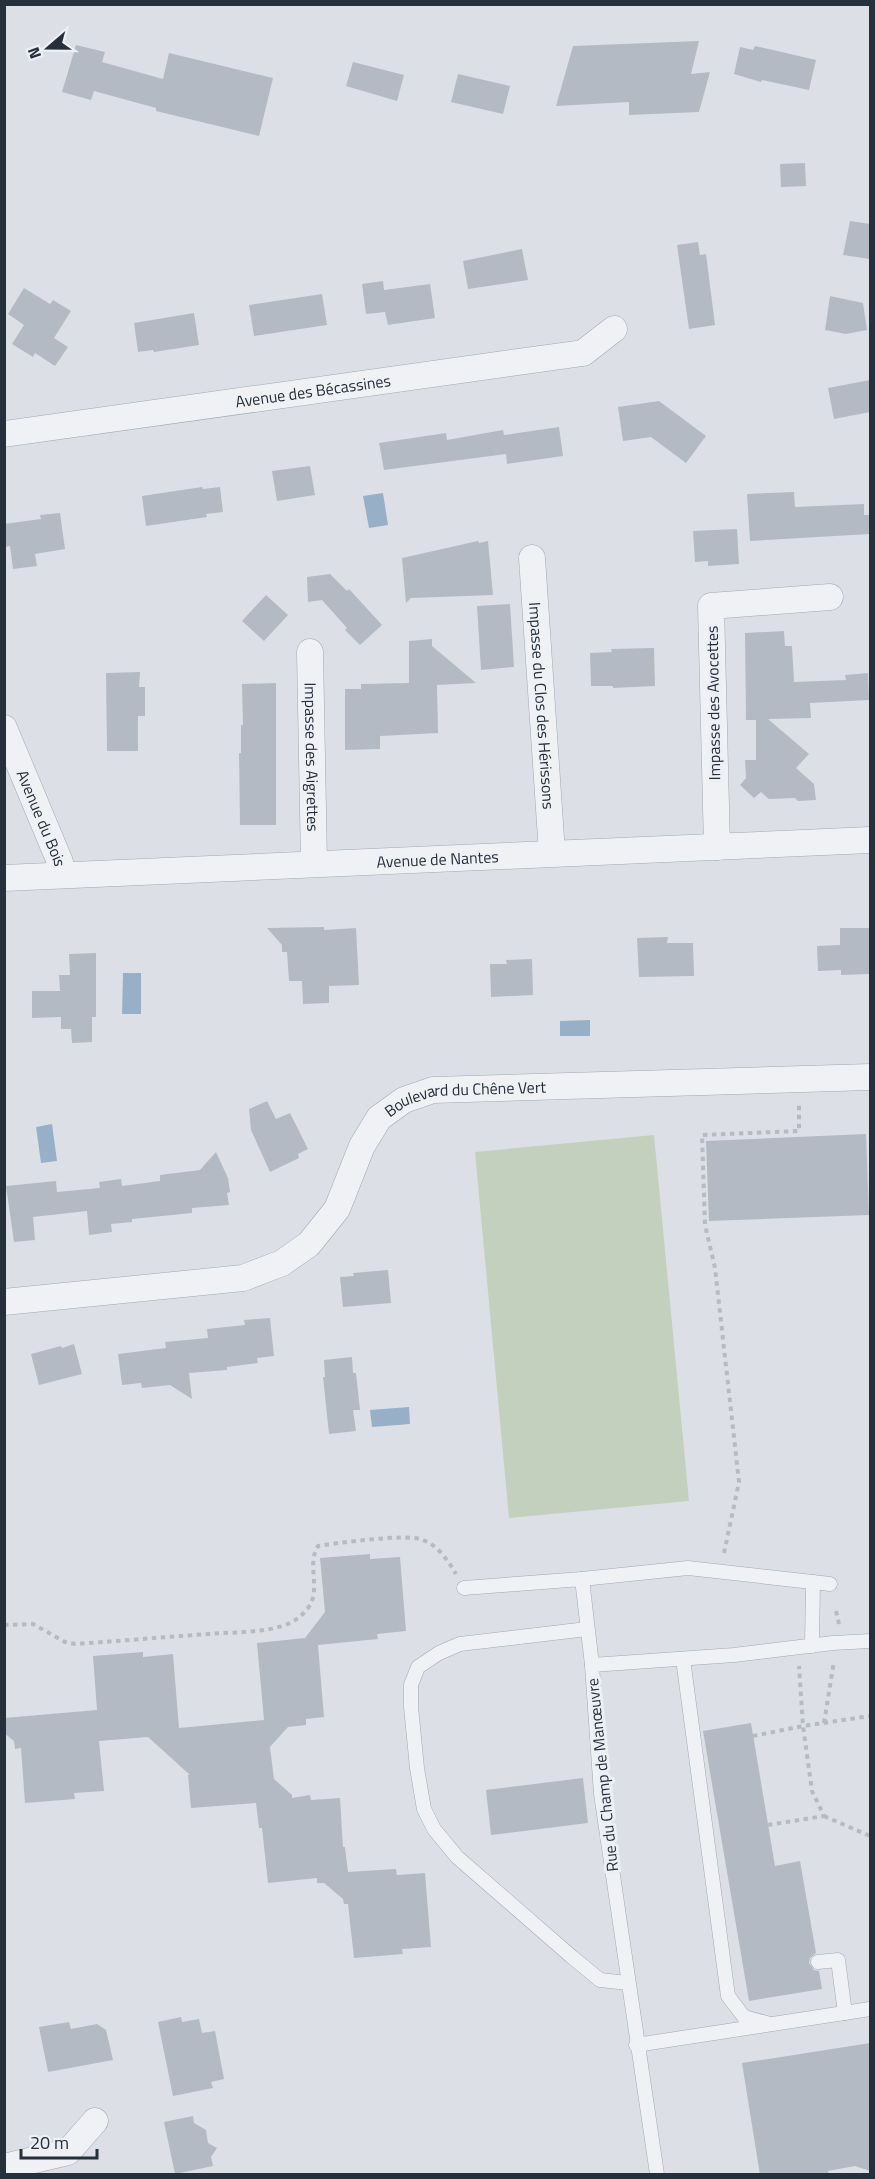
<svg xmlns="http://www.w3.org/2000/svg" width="875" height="2179" viewBox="0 0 875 2179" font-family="'Titillium Web',sans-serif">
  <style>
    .green { fill: #c3d0be }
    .water { fill: #97afc7 }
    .building { fill: #b4bac3 }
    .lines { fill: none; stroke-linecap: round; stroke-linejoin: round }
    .lane-casing { stroke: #a2a7b0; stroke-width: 15 }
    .street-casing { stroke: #a2a7b0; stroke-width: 27 }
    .path { stroke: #b7bbc1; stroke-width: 4; stroke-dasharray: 4.5 4.5; stroke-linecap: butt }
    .lane { stroke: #eff1f5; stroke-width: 14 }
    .street { stroke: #eff1f5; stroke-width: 26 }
    .labels { text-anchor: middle; stroke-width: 6; stroke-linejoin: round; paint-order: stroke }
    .street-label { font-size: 16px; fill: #262f3c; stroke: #eceff4 }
  </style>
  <rect width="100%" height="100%" fill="#dce0e6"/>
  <polygon class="green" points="654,1135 689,1501 509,1518 475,1152"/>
  <g class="water">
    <polygon points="383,493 388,525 369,528 363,496"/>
    <polygon points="123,973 141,973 141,1014 122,1014"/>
    <polygon points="590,1020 590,1036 560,1036 560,1021"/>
    <polygon points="52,1124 57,1161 41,1163 36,1127"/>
    <polygon points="409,1407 410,1424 372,1427 370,1410"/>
  </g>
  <g class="building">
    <polygon points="699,41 691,74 710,72 699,112 629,115 629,102 556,106 573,46"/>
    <polygon points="76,45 105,52 102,62 163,79 169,53 273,78 259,136 156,111 156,108 94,91 91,100 62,92"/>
    <polygon points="755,46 816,60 809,90 762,80 761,82 734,74 740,47 753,50"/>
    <polygon points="353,62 404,75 397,101 346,86"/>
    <polygon points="458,74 510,86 503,114 451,102"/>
    <polygon points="805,163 806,186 781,187 780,164"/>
    <polygon points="850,221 870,224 870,259 843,255"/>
    <polygon points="698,242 700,255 706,254 715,325 689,329 677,245"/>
    <polygon points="522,249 528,280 468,289 463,261"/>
    <polygon points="383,281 384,290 430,284 435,318 388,325 385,312 366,314 362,284"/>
    <polygon points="24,288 50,304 53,300 71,311 54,338 68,347 55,366 35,353 33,357 12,344 24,325 8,314"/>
    <polygon points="322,294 327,325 254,336 249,305"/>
    <polygon points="830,296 863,303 867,330 846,334 825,330"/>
    <polygon points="194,313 199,345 154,352 153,350 138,352 134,323"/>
    <polygon points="870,380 870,412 834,419 828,388"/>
    <polygon points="659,401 706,436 686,463 651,437 623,441 618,407"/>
    <polygon points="559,427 563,456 507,464 506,454 384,470 379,443 446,433 447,440 503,430 504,435"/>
    <polygon points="310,466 315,495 277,501 272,471"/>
    <polygon points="202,487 203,489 220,487 223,512 206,514 207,517 146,526 142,496"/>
    <polygon points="794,492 795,507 864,504 864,515 870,515 870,534 750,541 747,494"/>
    <polygon points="60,513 65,549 35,554 37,566 13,569 10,546 4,547 4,524 41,519 40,515"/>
    <polygon points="737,529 739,564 708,566 708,561 695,562 693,531"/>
    <polygon points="478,541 479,543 488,541 493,595 411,598 406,603 402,558"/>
    <polygon points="330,574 347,591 349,589 382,625 360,645 345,630 347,628 322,600 308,602 307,577"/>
    <polygon points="266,595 288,615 264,641 242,621"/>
    <polygon points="510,604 514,667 481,670 477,606"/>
    <polygon points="784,631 785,646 792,646 794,682 846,680 845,675 868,673 869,700 810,703 811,718 768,719 809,754 796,768 814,784 816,800 798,801 795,798 769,799 761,792 754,798 740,785 746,778 745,760 756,760 756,720 746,720 745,633"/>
    <polygon points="432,639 432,646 476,683 437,685 438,733 380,736 380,749 345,750 345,689 361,689 361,684 409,683 409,641"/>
    <polygon points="654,648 655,686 613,688 613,686 591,686 590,653 612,652 611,649"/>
    <polygon points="140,672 139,687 145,687 145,716 138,716 138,751 107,751 106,673"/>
    <polygon points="276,683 276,825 240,825 239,753 241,753 241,725 243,725 242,684"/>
    <polygon points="324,927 324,930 356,928 359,985 329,986 329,1003 303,1004 302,981 289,981 287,952 282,952 282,945 267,928"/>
    <polygon points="840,928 870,928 870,974 841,975 841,970 818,971 817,946 840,945"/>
    <polygon points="668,937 667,943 693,943 694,976 639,977 637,938"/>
    <polygon points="96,953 96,1017 92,1017 92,1042 72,1043 71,1029 61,1029 61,1017 32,1018 32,991 60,991 59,975 70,975 69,954"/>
    <polygon points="532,959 533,995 491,997 490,964 507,964 506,960"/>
    <polygon points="267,1101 276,1119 290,1113 308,1149 298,1154 299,1158 270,1172 251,1130 249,1109"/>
    <polygon points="866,1134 869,1215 709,1221 706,1141"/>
    <polygon points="216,1152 228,1178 230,1192 227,1193 229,1205 192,1208 192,1213 132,1219 132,1222 111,1224 112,1232 89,1235 87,1211 33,1217 35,1240 14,1242 6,1186 56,1181 57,1192 100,1188 99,1182 121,1179 122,1186 160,1181 160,1175 200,1170"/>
    <polygon points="388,1270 391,1303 343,1307 340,1277 354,1276 353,1273"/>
    <polygon points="270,1318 274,1356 257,1358 258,1363 227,1367 227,1370 189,1373 192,1399 170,1385 142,1388 141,1383 122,1385 118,1354 166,1348 165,1342 208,1338 207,1329 245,1325 244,1320"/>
    <polygon points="74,1344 82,1374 39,1385 31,1354 61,1346 62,1348"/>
    <polygon points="352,1357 353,1373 356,1373 360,1410 353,1410 356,1431 329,1434 323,1377 325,1377 324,1360"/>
    <polygon points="370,1554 370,1559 400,1557 406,1631 377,1634 378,1639 318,1645 324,1717 306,1719 306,1725 288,1727 270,1747 274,1779 292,1795 292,1798 310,1795 311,1800 340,1798 343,1847 345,1847 348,1872 396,1869 397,1875 425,1873 431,1947 402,1949 403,1954 354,1958 348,1904 344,1904 343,1899 324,1883 317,1883 317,1878 268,1883 262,1828 259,1828 256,1803 191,1808 188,1775 190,1775 148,1737 99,1741 104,1791 74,1793 75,1799 25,1803 21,1748 15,1749 14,1741 4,1733 4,1718 97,1710 93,1656 143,1652 143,1657 173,1654 179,1728 264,1720 257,1643 305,1638 325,1612 320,1558"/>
    <polygon points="751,1723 775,1866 800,1861 816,1953 810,1958 809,1963 814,1970 819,1971 822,1989 749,2001 703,1731"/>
    <polygon points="583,1778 588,1823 491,1835 486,1790"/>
    <polygon points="181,2017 182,2022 199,2019 202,2033 215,2031 224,2079 211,2082 213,2088 173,2096 158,2022"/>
    <polygon points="69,2022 71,2029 97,2024 106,2030 113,2060 48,2072 39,2027"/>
    <polygon points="870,2043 870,2171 855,2166 828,2171 829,2175 760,2175 742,2063"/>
    <polygon points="193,2116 194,2123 206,2130 208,2143 217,2148 211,2157 213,2166 175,2174 164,2122"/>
  </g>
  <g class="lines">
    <defs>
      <g id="lane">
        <polyline points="582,1579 688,1568 830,1584"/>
        <polyline points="464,1588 582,1579 592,1665"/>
        <polyline points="587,1629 460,1644 439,1653 418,1667 411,1685 411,1707 417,1768 424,1809 434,1829 457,1857 572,1957 600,1980 628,1983"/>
        <polyline points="812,1646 813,1582"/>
        <polyline points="683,1659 728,1996 744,2017 770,2024"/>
        <polyline points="818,1962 838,1960 845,2013"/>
        <polyline points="636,2045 870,2009"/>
        <polyline points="657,2174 601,1794 592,1665 734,1655 833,1643 870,1641"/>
      </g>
      <g id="street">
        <path id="s1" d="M4,434l579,-81 31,-24"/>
        <path id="s2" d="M532,558l20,295"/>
        <path id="s3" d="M310,652l4,211"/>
        <path id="s4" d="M4,728l56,134 1,12"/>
        <polyline points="717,847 711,606 830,597"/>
        <path id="s5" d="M4,878l866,-38"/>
        <path id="s6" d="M4,1302l239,-24 39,-15 27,-19 28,-35 25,-63 17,-28 25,-18 29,-10 437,-13"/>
        <polyline points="4,2167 68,2152 95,2121"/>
      </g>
    </defs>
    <use href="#lane" class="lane-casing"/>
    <use href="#street" class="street-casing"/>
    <g class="path">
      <polyline points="724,1553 739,1482 715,1268 705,1225 702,1135 799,1131 799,1102"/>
      <polyline points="836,1611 839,1624"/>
      <path d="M4,1625l29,-1 32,18 10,2c45,-3 89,-7 134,-10 24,-2 50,-1 73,-8 11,-3 19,-9 26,-18 14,-18 -2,-43 10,-62 18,-3 86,-12 102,-7 17,5 27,20 36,35"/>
      <polyline points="824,1723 834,1661"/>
      <polyline points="753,1736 803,1726 799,1666"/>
      <polyline points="824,1816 870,1836"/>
      <polyline points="768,1825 824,1816 812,1791 803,1726 870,1716"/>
    </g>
    <use href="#lane" class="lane"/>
    <use href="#street" class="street"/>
  </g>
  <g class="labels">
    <g class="street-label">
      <text dy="6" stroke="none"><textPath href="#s1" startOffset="312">Avenue des Bécassines</textPath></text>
      <text transform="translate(713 703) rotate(-91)" y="6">Impasse des Avocettes</text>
      <text dy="6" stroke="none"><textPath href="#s2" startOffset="148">Impasse du Clos des Hérissons</textPath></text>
      <text dy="6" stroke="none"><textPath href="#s3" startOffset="105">Impasse des Aigrettes</textPath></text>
      <text dy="6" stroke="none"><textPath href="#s4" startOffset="98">Avenue du Bois</textPath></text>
      <text dy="6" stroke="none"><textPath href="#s5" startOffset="434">Avenue de Nantes</textPath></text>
      <text dy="6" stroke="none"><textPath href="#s6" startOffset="552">Boulevard du Chêne Vert</textPath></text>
      <text transform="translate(602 1775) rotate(-96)" y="6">Rue du Champ de Manœuvre</text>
    </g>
  </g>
  <rect width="875" height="2179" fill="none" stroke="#262f3c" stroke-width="12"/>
  <g transform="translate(48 48) rotate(250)" stroke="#eceff4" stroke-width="4.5" paint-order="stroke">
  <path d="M0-4.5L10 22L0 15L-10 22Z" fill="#262f3c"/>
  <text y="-9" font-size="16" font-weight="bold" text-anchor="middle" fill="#262f3c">N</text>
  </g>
  <path d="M21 2149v9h76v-9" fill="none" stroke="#262f3c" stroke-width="3"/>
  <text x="30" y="2149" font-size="18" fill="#262f3c" stroke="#eceff4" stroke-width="4.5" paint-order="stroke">20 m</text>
</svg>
